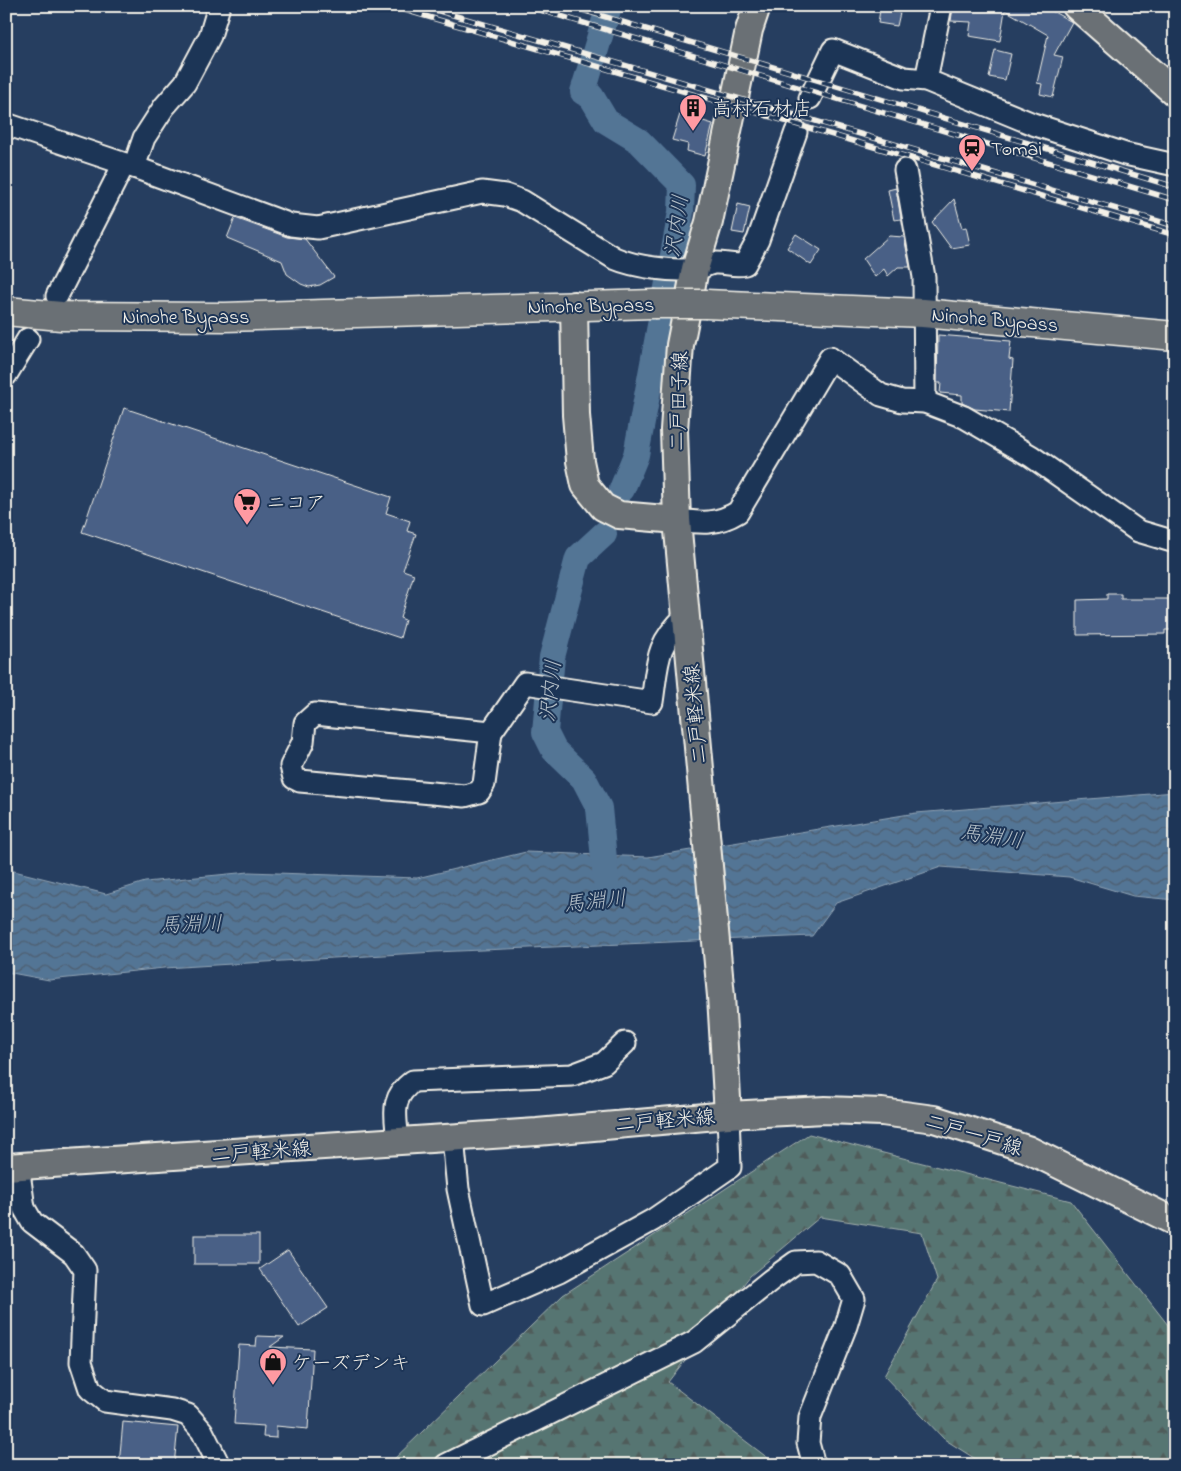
<svg xmlns="http://www.w3.org/2000/svg" width="1181" height="1471" viewBox="0 0 1181 1471" font-family="'Indie Flower','Klee One',sans-serif">
  <style>
    .forest { fill: url(#forest-firs); stroke: #a5b2ad }
    .water { fill: url(#water-waves); stroke: #93a6b6 }
    .lines { fill: none; stroke-linecap: round; stroke-linejoin: round }
    .river { stroke: #537495; stroke-width: 26 }
    .building { fill: #486186; stroke: #f4f1e8 }
    .minor-tunnel { stroke: #455974; stroke-width: 21; stroke-dasharray: 21 11; stroke-linecap: butt }
    .minor-casing { stroke: #f4f1e8; stroke-width: 25 }
    .major-casing { stroke: #f4f1e8; stroke-width: 30 }
    .highway-casing { stroke: #f4f1e8; stroke-width: 31 }
    .minor { stroke: #1d3557; stroke-width: 21 }
    .major { stroke: #6a7074; stroke-width: 26 }
    .highway { stroke: #6a7074; stroke-width: 28 }
    .rail-casing { stroke: #f4f1e8; stroke-width: 5.5 }
    .rail { stroke: #1d3557; stroke-width: 4; stroke-dasharray: 11; stroke-linecap: butt }
    .highway-bridge-casing { stroke: #f4f1e8; stroke-width: 31; stroke-linecap: butt }
    .highway-bridge { stroke: #6a7074; stroke-width: 28 }
    .labels { text-anchor: middle; stroke-width: 4; stroke-linejoin: round; paint-order: stroke }
    .poi-label { font-size: 20px; fill: #f4f1e8; stroke: #1d3557; text-anchor: start }
    .street-label { font-size: 20px; fill: #f4f1e8; stroke: #1d3557 }
    .water-label { font-size: 21px; font-style: italic; fill: #b4bfc7; stroke: #1d3557 }
  </style>
  <defs>
    <pattern id="forest-firs" width="22" height="20" patternUnits="userSpaceOnUse" patternTransform="scale(1.25)"><rect width="22" height="20" fill="#567472"/><path d="M5 1l3.5 6h-7zM16 11l3.5 6h-7z" fill="#4f5c5a"/></pattern>
    <pattern id="water-waves" width="16" height="10" patternUnits="userSpaceOnUse" patternTransform="scale(1.25)"><rect width="16" height="10" fill="#537495"/><path d="M0 5q4-4 8 0t8 0" fill="none" stroke="#4e5e6e"/></pattern>
  </defs>
  <rect width="100%" height="100%" fill="#263e60"/>
  <filter id="ink" filterUnits="userSpaceOnUse"><feTurbulence type="fractalNoise" baseFrequency=".02" numOctaves="2"/><feDisplacementMap in="SourceGraphic" scale="10" xChannelSelector="R" yChannelSelector="G"/><feConvolveMatrix kernelMatrix="1 2 1 2 8 2 1 2 1" color-interpolation-filters="sRGB"/></filter>
  <g filter="url(#ink)">
    <polygon class="forest" points="809,1134 1071,1201 1175,1334 1175,1465 985,1465 944,1439 884,1376 937,1280 922,1233 820,1217 750,1276 668,1382 777,1465 388,1465 563,1295"/>
    <polygon class="water" points="1175,792 1175,900 1133,896 1069,877 941,867 836,903 812,936 435,952 164,968 49,980 6,972 6,869 106,894 145,882 249,872 417,878 526,852 648,857 916,813"/>
    <g class="lines">
      <g class="river">
        <polyline points="609,6 583,92 591,96 606,121 639,141 682,185 681,212 636,455 622,489"/>
        <polyline points="604,534 578,558 552,657 545,732 554,750 584,779 599,808 607,890"/>
      </g>
    </g>
    <g class="building">
      <polygon points="974,6 1053,6 1050,10 1072,22 1054,55 1063,57 1053,97 1040,94 1042,84 1037,83 1048,35 1005,10 1000,41 969,36 971,22 951,21 953,8 973,9"/>
      <polygon points="880,10 900,13 897,26 878,23"/>
      <polygon points="995,50 1011,54 1005,80 989,77"/>
      <polygon points="680,114 713,124 705,156 687,151 688,144 672,140"/>
      <polygon points="896,188 901,219 894,220 888,190"/>
      <polygon points="954,199 962,228 966,227 970,245 951,248 932,222"/>
      <polygon points="738,204 750,207 744,234 732,232"/>
      <polygon points="235,218 287,237 305,239 334,277 320,285 309,287 301,284 287,274 282,261 227,238"/>
      <polygon points="796,234 821,250 811,265 787,248"/>
      <polygon points="889,236 904,237 910,267 898,267 888,276 884,269 875,277 863,259"/>
      <polygon points="938,335 1011,341 1009,359 1013,360 1009,412 975,409 962,403 962,395 940,393 941,383 937,383"/>
      <polygon points="124,408 391,497 386,513 410,521 407,531 416,534 403,570 414,574 400,618 405,620 400,638 82,532"/>
      <polygon points="1107,594 1121,594 1121,599 1175,599 1175,630 1165,630 1165,634 1077,635 1077,600 1107,599"/>
      <rect x="194" y="1235" width="65" height="29"/>
      <polygon points="288,1250 328,1308 299,1327 260,1269"/>
      <polygon points="257,1336 284,1337 270,1347 313,1349 308,1429 276,1426 276,1438 263,1437 264,1426 234,1424 239,1345 256,1346"/>
      <polygon points="123,1422 178,1427 174,1465 119,1465"/>
    </g>
    <g class="lines">
      <polyline class="minor-tunnel" points="796,132 810,98"/>
      <defs>
        <g id="minor">
          <polyline points="926,80 941,6"/>
          <polyline points="810,98 833,50 904,78 926,80 1033,124 1125,154 1175,165"/>
          <path d="M6,124l128,43 157,58 27,3 164,-36 23,3 17,6 92,57c21,9 59,14 81,11 7,-1 13,-5 19,-6 11,-1 20,4 31,1l13,-24 38,-108"/>
          <polyline points="134,167 144,138 164,107 185,83 210,36 219,6"/>
          <polyline points="905,170 924,277 925,402"/>
          <polyline points="57,296 124,164"/>
          <polyline points="6,375 28,339"/>
          <path d="M677,520c24,3 40,5 61,-8l92,-154 51,37 21,6 23,1 39,15 67,39 107,75 37,11"/>
          <path d="M491,732l-7,52 -5,8 -14,4 -165,-15 -6,-3 -3,-12 12,-24 2,-19 10,-9 176,18 34,-49 127,19c6,-40 3,-57 34,-86"/>
          <polyline points="453,1138 458,1189 483,1305 559,1272 653,1220 730,1167 728,1115"/>
          <path d="M398,1142c-2,-27 -9,-43 15,-61l159,-6 32,-12 21,-20"/>
          <polyline points="18,1166 24,1208 32,1222 74,1254 85,1270 81,1362 90,1389 105,1401 172,1410 188,1415 202,1431 219,1465"/>
          <polyline points="446,1465 694,1342 771,1280 796,1262 816,1261 840,1275 854,1299 846,1326 810,1417 808,1443 814,1465"/>
        </g>
        <g id="major">
          <polyline points="1076,6 1175,93"/>
          <polyline points="574,305 576,415 580,461 585,485 603,507 619,515 677,520"/>
          <polyline points="728,1115 721,996 677,520 674,430 680,345 695,269 709,222 749,30 757,6"/>
          <polyline points="6,1167 537,1132 728,1115 825,1110 882,1112 934,1119 1027,1149 1175,1222"/>
        </g>
        <g id="highway">
          <polyline points="706,304 923,313 1175,336"/>
          <polyline points="6,311 61,316 225,317 654,304"/>
        </g>
      </defs>
      <use href="#minor" class="minor-casing"/>
      <use href="#major" class="major-casing"/>
      <use href="#highway" class="highway-casing"/>
      <use href="#minor" class="minor"/>
      <use href="#major" class="major"/>
      <use href="#highway" class="highway"/>
      <defs>
        <g id="rail">
          <polyline points="391,6 1175,235"/>
          <polyline points="422,6 1175,226"/>
          <polyline points="527,6 1175,200"/>
          <polyline points="569,6 1175,187"/>
        </g>
      </defs>
      <use href="#rail" class="rail-casing"/>
      <use href="#rail" class="rail"/>
      <defs>
        <polyline id="highway-bridge" points="654,304 706,304"/>
      </defs>
      <use href="#highway-bridge" class="highway-bridge-casing"/>
      <use href="#highway-bridge" class="highway-bridge"/>
    </g>
  </g>
  <defs>
    <symbol id="building-pin" viewBox="-11 -11 22 30"><path d="M0 17L-7.5 6A9.5 9.5 0 1 1 7.5 6Z" fill="#ff9aa2" stroke="#1d3557"/><path d="M-4-6H4V6H1V3H-1V6H-4ZM-2.5-4.3h1.7v1.8h-1.7ZM.8-4.3h1.7v1.8H.8ZM-2.5-1h1.7V.8h-1.7ZM.8-1h1.7V.8H.8Z" fill="#111"/></symbol>
    <symbol id="station-pin" viewBox="-11 -11 22 30"><path d="M0 17L-7.5 6A9.5 9.5 0 1 1 7.5 6Z" fill="#ff9aa2" stroke="#1d3557"/><path d="M-3-6H3Q5-6 5-4V2Q5 4 3 4L4.5 6H3L1.5 4h-3L-3 6H-4.5L-3 4Q-5 4-5 2V-4Q-5-6-3-6ZM-3.5-4v3h7v-3ZM-3.5 1v1.5H-2V1ZM2 1v1.5H3.5V1Z" fill="#111"/></symbol>
    <symbol id="supermarket-pin" viewBox="-11 -11 22 30"><path d="M0 17L-7.5 6A9.5 9.5 0 1 1 7.5 6Z" fill="#ff9aa2" stroke="#1d3557"/><path d="M-6-5.5h2.5l.6 2H6L4.5 2H-2.5L-4.4-4H-6ZM-1.5 3.2a1.3 1.3 0 1 0 .1 0ZM3 3.2a1.3 1.3 0 1 0 .1 0Z" fill="#111"/></symbol>
    <symbol id="shop-pin" viewBox="-11 -11 22 30"><path d="M0 17L-7.5 6A9.5 9.5 0 1 1 7.5 6Z" fill="#ff9aa2" stroke="#1d3557"/><path d="M-5-2.5h2.3a2.7 3.5 0 0 1 5.4 0H5L5.5 6h-11ZM-1.5-2.5h3a1.5 2.3 0 0 0-3 0Z" fill="#111"/></symbol>
  </defs>
  <g fill-rule="evenodd">
    <use href="#building-pin" x="677" y="92" width="32" height="43"/>
    <use href="#station-pin" x="956" y="132" width="32" height="43"/>
    <use href="#supermarket-pin" x="231" y="486" width="32" height="43"/>
    <use href="#shop-pin" x="257" y="1346" width="32" height="43"/>
  </g>
  <g class="labels">
    <g class="poi-label">
      <text x="712" y="115">高村石材店</text>
      <text x="991" y="155">Tomai</text>
      <text x="266" y="509">ニコア</text>
      <text x="292" y="1369">ケーズデンキ</text>
    </g>
    <g class="street-label">
      <text transform="translate(591 305) rotate(-1)" y="7">Ninohe Bypass</text>
      <text x="186" y="323">Ninohe Bypass</text>
      <text transform="translate(995 319) rotate(5)" y="7">Ninohe Bypass</text>
      <text transform="translate(678 401) rotate(-88)" y="7">二戸田子線</text>
      <text transform="translate(695 714) rotate(-95)" y="7">二戸軽米線</text>
      <text transform="translate(665 1120) rotate(-5)" y="7">二戸軽米線</text>
      <text transform="translate(974 1134) rotate(17)" y="7">二戸一戸線</text>
      <text transform="translate(261 1151) rotate(-4)" y="7">二戸軽米線</text>
    </g>
    <g class="water-label">
      <text transform="translate(676 226) rotate(-82)" y="7">沢内川</text>
      <text transform="translate(550 691) rotate(-84)" y="7">沢内川</text>
      <text transform="translate(992 836) rotate(9)" y="7">馬淵川</text>
      <text transform="translate(595 901) rotate(-6)" y="7">馬淵川</text>
      <text transform="translate(191 924) rotate(-2)" y="7">馬淵川</text>
    </g>
  </g>
  <rect width="1181" height="1471" fill="none" stroke="#1d3557" stroke-width="25"/>
  <rect x="12" y="12" width="1156" height="1446" fill="none" stroke="#f4f1e8" stroke-width="2" filter="url(#ink)"/>
</svg>
